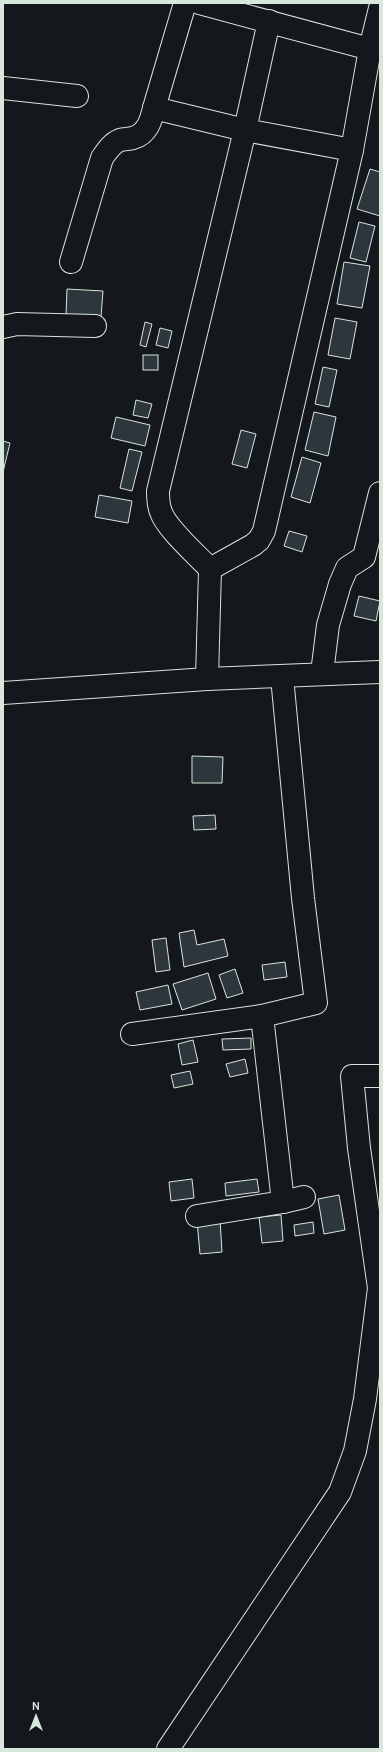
<svg xmlns="http://www.w3.org/2000/svg" width="383" height="1752" viewBox="0 0 383 1752" font-family="Cabin,sans-serif">
  <style>
    .building { fill: #2c363c; stroke: #d8e6dc }
    .lines { fill: none; stroke-linecap: round; stroke-linejoin: round }
    .minor-casing { stroke: #d8e6dc; stroke-width: 24 }
    .minor { stroke: #14181c; stroke-width: 22 }
  </style>
  <rect width="100%" height="100%" fill="#14181c"/>
  <g class="building">
    <polygon points="370,169 380,172 380,216 357,209"/>
    <polygon points="359,222 375,226 366,262 350,258"/>
    <polygon points="344,262 370,266 362,308 337,304"/>
    <polygon points="67,289 103,291 101,317 66,315"/>
    <polygon points="335,318 357,322 350,359 328,355"/>
    <polygon points="145,322 152,324 146,347 140,345"/>
    <polygon points="160,328 172,331 168,348 156,345"/>
    <rect x="143" y="355" width="15" height="15"/>
    <polygon points="323,367 337,370 329,407 315,404"/>
    <polygon points="136,400 152,404 148,418 133,415"/>
    <polygon points="314,412 336,417 328,456 305,450"/>
    <polygon points="116,417 150,425 145,446 111,438"/>
    <polygon points="241,430 256,434 247,468 232,464"/>
    <polygon points="3,441 10,443 3,472"/>
    <polygon points="129,449 142,452 132,491 120,488"/>
    <polygon points="302,457 321,463 310,503 291,497"/>
    <polygon points="99,495 132,501 128,523 95,517"/>
    <polygon points="289,531 307,536 302,552 284,546"/>
    <polygon points="359,596 380,601 376,621 354,616"/>
    <polygon points="192,756 223,757 222,783 192,783"/>
    <polygon points="215,815 216,829 194,830 193,816"/>
    <polygon points="194,930 197,945 224,939 228,956 184,967 179,933"/>
    <polygon points="166,938 170,970 156,972 152,940"/>
    <polygon points="285,962 287,977 264,980 262,965"/>
    <polygon points="235,969 243,993 227,998 219,975"/>
    <polygon points="208,973 216,999 182,1010 173,984"/>
    <polygon points="168,985 172,1004 140,1010 136,992"/>
    <polygon points="251,1038 251,1049 223,1050 222,1039"/>
    <polygon points="193,1040 198,1062 182,1065 178,1044"/>
    <polygon points="245,1059 248,1073 230,1077 226,1064"/>
    <polygon points="190,1071 193,1084 174,1088 171,1075"/>
    <polygon points="192,1179 194,1198 171,1201 169,1182"/>
    <polygon points="257,1179 259,1192 226,1196 225,1183"/>
    <polygon points="339,1195 345,1230 324,1234 318,1199"/>
    <polygon points="281,1215 283,1241 262,1243 259,1217"/>
    <polygon points="220,1219 222,1252 200,1254 197,1221"/>
    <polygon points="313,1222 314,1233 295,1236 294,1225"/>
  </g>
  <g class="lines">
    <defs>
      <g id="minor">
        <path d="M185,3l-31,105 91,22 -87,361c0,7 0,14 3,21 5,16 37,44 49,57l-3,110"/>
        <polyline points="199,3 370,49 352,150"/>
        <polyline points="370,49 380,8"/>
        <polyline points="3,88 77,96"/>
        <path d="M71,262l31,-104c5,-7 10,-15 18,-18 4,-1 9,-1 13,-2 14,-4 18,-17 21,-30"/>
        <polyline points="3,327 17,324 95,326"/>
        <polyline points="210,569 253,545 259,540 264,531 352,150 245,130 269,21"/>
        <polyline points="322,673 328,625 340,584 347,568 364,557 380,493"/>
        <polyline points="3,693 207,679 380,672"/>
        <polyline points="132,1034 262,1016 316,1003 303,898 282,677"/>
        <polyline points="283,1202 304,1197"/>
        <polyline points="197,1216 283,1202 262,1016"/>
        <polyline points="168,1749 340,1492 355,1451 365,1399 379,1288 359,1148 352,1076 380,1076"/>
      </g>
    </defs>
    <use href="#minor" class="minor-casing"/>
    <use href="#minor" class="minor"/>
  </g>
  <rect width="383" height="1752" fill="none" stroke="#d8e6dc" stroke-width="8"/>
  <g transform="translate(36 1716)" stroke="#14181c" stroke-width="3" paint-order="stroke">
  <path d="M0-3L7 15L0 10L-7 15Z" fill="#d8e6dc"/>
  <text y="-6" font-size="11" font-weight="bold" text-anchor="middle" fill="#d8e6dc">N</text>
  </g>
</svg>
